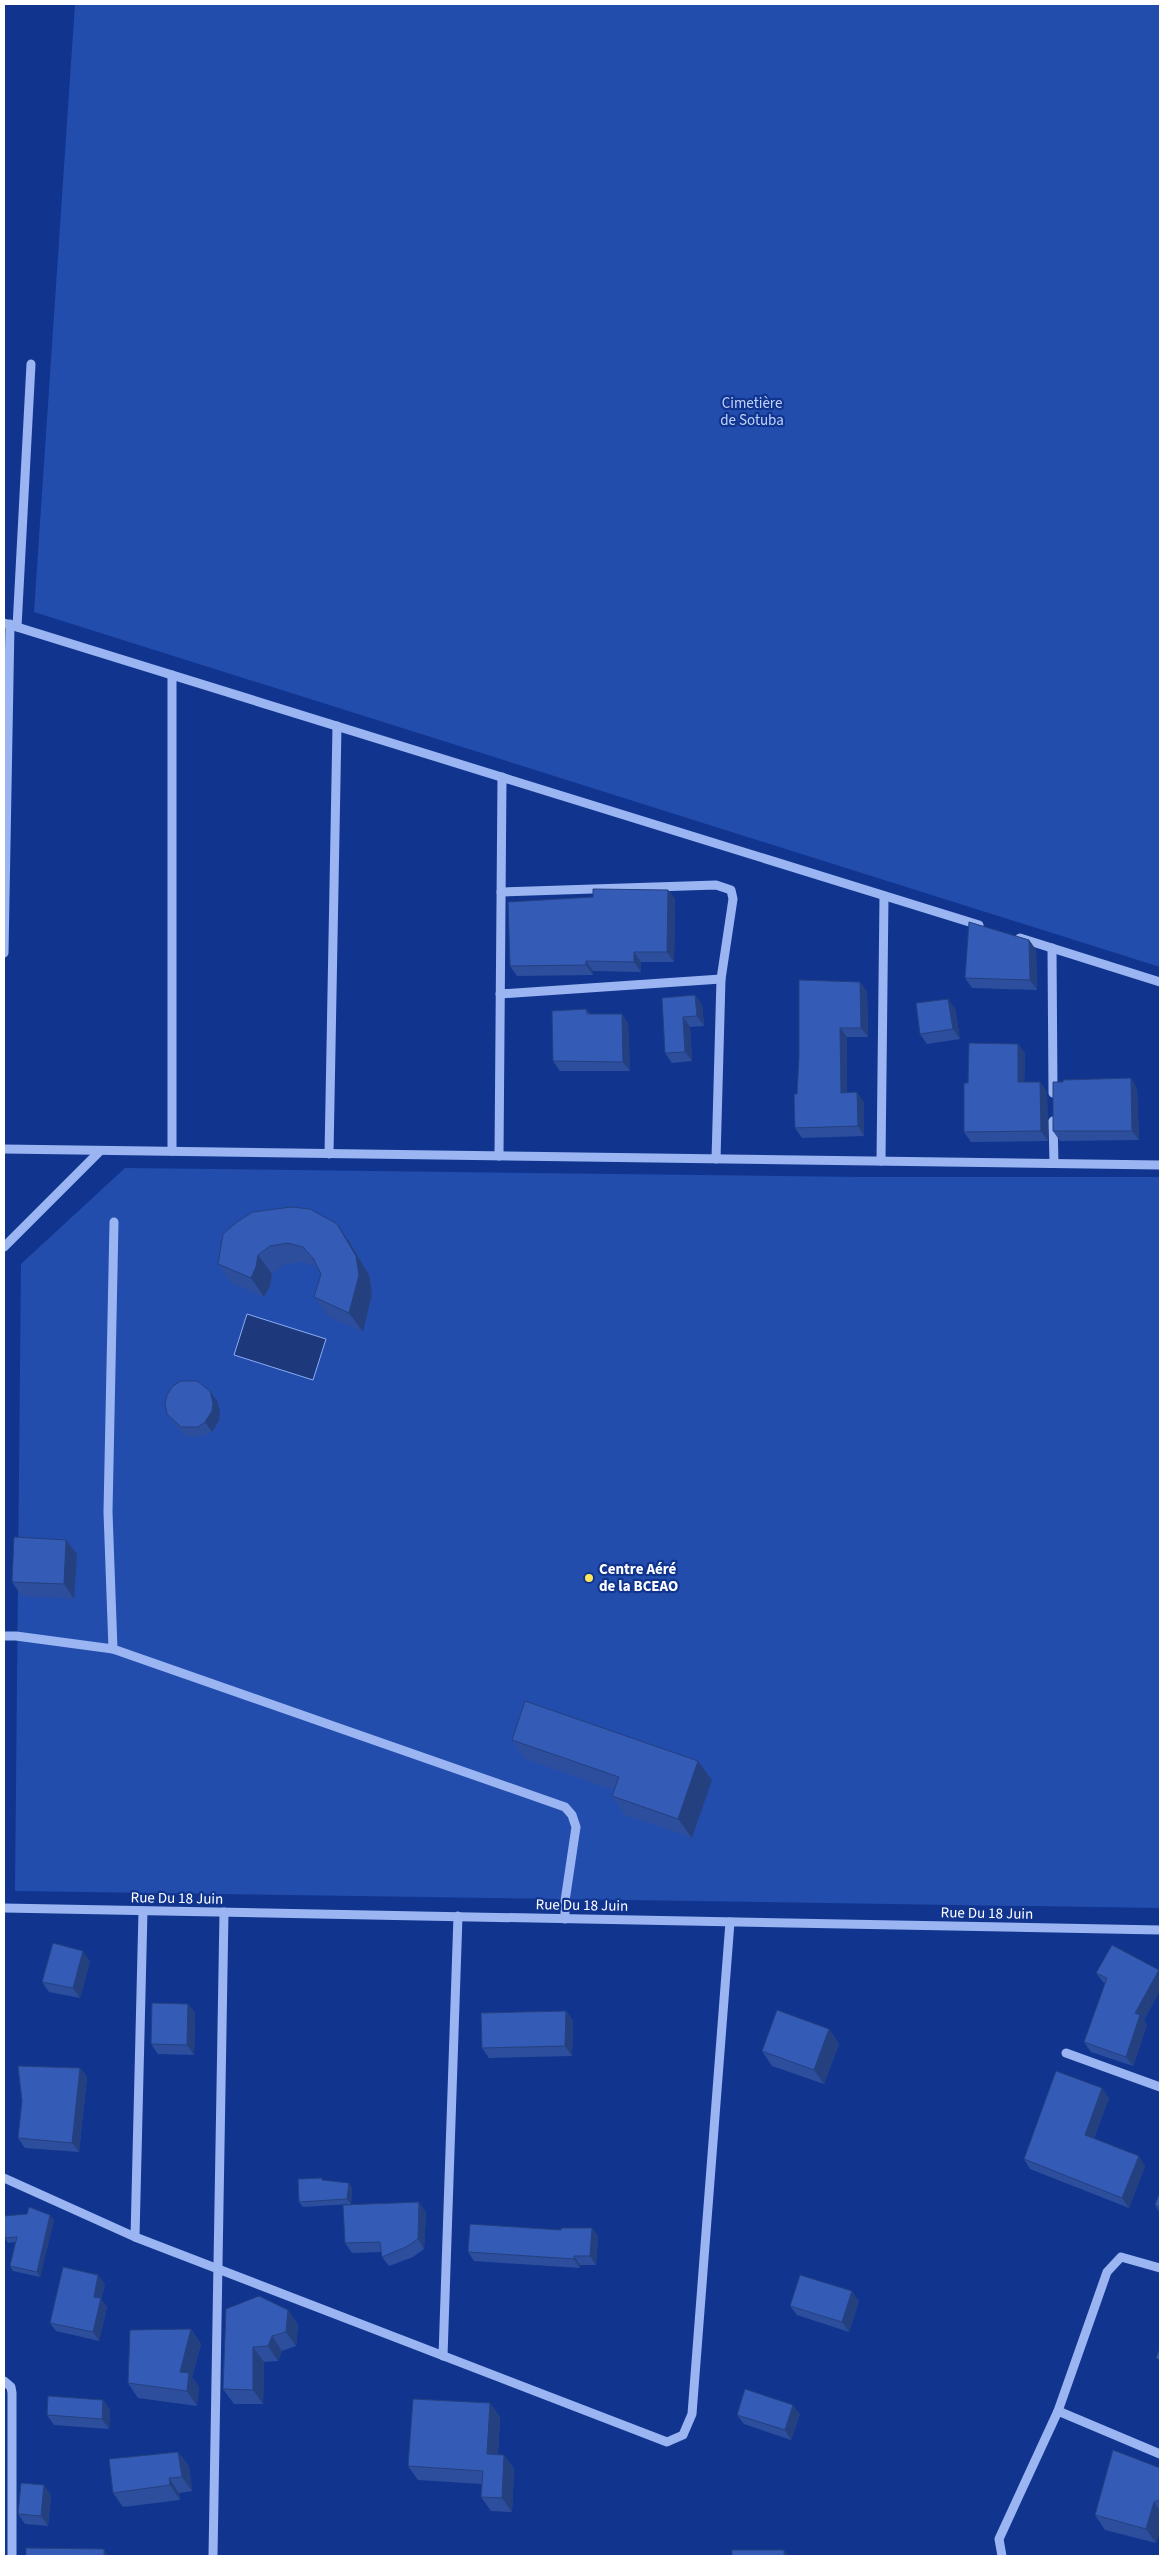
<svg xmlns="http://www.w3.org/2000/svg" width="1164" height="2560" viewBox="0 0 1164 2560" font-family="'Source Sans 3',sans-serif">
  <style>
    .green { fill: #224dad }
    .water { fill: #1d387b; stroke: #8badf6 }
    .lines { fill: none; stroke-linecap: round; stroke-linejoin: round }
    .minor { stroke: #9ab5f2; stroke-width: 9 }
    .wall { fill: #2d4e9d }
    .shaded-wall { fill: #24407f }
    .building { fill: #345bb6; stroke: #24407f }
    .poi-dot { fill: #ffe75b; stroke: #11358e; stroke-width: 2 }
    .labels { text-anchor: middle; stroke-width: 4.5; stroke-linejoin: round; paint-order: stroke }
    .park-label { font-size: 15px; fill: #c1d3fd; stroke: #11358e }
    .poi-label { font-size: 15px; font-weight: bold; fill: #fff; stroke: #11358e; text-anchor: start }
    .street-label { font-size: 15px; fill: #fff; stroke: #11358e }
  </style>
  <rect width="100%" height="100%" fill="#11358e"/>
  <g class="green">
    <polygon points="75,4 1160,4 1160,967 34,612"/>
    <polygon points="125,1168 858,1177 1160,1177 1160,1908 15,1891 21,1264"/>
  </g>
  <polygon class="water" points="247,1314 326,1339 313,1380 234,1355"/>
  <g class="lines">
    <g class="minor">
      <polyline points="4,623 979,925"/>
      <polyline points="17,627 31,364"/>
      <polyline points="501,892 716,885 731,890 733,899 721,979 716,1159"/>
      <polyline points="1020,938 1160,982"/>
      <polyline points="1052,948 1053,1093"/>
      <polyline points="4,953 10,624"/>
      <polyline points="500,994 721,979"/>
      <polyline points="1053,1121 1054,1163"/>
      <polyline points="4,1149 1160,1165"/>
      <polyline points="172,1151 172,675"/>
      <polyline points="329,1154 337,726"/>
      <polyline points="499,1156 502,777"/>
      <polyline points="881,1161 884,896"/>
      <polyline points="114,1222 108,1512 113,1649 565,1807 572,1815 576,1827 565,1901 565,1919"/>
      <polyline points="4,1247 100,1151"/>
      <polyline points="4,1636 16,1636 113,1649"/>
      <polyline points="4,1908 1160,1930"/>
      <polyline points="1066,2053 1160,2087"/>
      <polyline points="4,2178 135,2237 667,2442 683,2435 692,2414 730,1922"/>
      <polyline points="135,2237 143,1911"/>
      <polyline points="443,2356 458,1916"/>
      <polyline points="4,2381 11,2387 12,2393 12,2556"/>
      <polyline points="1058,2411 1160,2454"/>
      <polyline points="213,2556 224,1912"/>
      <polyline points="1002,2556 999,2539 1058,2411 1107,2272 1121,2257 1160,2268"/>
    </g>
  </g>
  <g class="wall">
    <polygon points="668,890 675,899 674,962 641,962 641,972 593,971 593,975 517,976 510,966 593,897"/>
    <polygon points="1029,940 1036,950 1037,990 972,988 965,978"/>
    <polygon points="860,982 867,992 868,1037 847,1037 847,1093 864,1102 864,1136 802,1138 795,1128 797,1094"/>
    <polygon points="695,995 702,1005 704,1026 690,1027 692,1061 672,1063 665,1053"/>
    <polygon points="955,1008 960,1039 927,1044 920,1034"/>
    <polygon points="586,1009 590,1014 628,1023 630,1071 560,1071 553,1061"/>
    <polygon points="1018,1044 1025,1053 1024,1082 1040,1082 1047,1092 1048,1141 971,1142 964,1132 968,1083"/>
    <polygon points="1137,1088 1139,1140 1060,1141 1053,1131"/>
    <polygon points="223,1234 350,1243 369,1275 372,1294 363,1332 327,1316 314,1297 321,1274 318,1268 316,1266 301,1262 284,1265 272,1274 270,1286 264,1297 231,1283 218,1264"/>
    <polygon points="210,1391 217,1401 220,1412 219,1421 212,1432 204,1436 188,1437 174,1424 167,1414"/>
    <polygon points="77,1554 74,1599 22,1596 12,1582"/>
    <polygon points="512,1740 712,1780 692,1838 625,1815 612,1796 614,1790 525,1759"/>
    <polygon points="90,1961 80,1998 49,1992 42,1982"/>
    <polygon points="1160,1972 1160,1990 1144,2020 1147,2025 1133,2066 1091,2052 1084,2042 1105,1983 1103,1982 1096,1973"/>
    <polygon points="188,2004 195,2013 194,2055 158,2054 151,2044"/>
    <polygon points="566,2011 573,2021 572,2056 489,2058 482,2048"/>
    <polygon points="829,2029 839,2044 824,2084 772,2066 762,2051"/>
    <polygon points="80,2068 87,2077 79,2152 25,2148 18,2138"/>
    <polygon points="1109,2098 1094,2138 1145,2166 1129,2208 1030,2169 1024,2159"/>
    <polygon points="323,2181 349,2183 352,2188 351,2204 303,2207 299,2202"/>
    <polygon points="1160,2192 1160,2213 1155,2205"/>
    <polygon points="426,2212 424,2249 413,2257 389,2266 382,2257 381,2252 352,2253 345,2243"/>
    <polygon points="54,2220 40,2277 13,2271 10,2266 15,2242 8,2243 5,2238"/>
    <polygon points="592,2228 598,2236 596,2265 580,2265 580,2268 474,2261 468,2252 561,2230"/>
    <polygon points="105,2284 101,2299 107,2307 99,2341 56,2331 50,2323"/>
    <polygon points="859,2301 849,2332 797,2315 790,2306"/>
    <polygon points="226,2309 288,2310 298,2325 296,2346 282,2351 278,2361 264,2362 263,2404 234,2404 223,2389"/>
    <polygon points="191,2329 201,2344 192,2377 199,2387 197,2406 138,2398 128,2383"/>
    <polygon points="103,2400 110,2410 109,2429 54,2425 47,2415"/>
    <polygon points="490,2403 500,2417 498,2455 504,2455 514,2469 512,2512 491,2511 481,2497 482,2484 418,2480 408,2466"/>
    <polygon points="800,2414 791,2440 744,2424 737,2415"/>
    <polygon points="178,2452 189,2466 192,2491 179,2493 180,2500 123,2507 113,2493"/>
    <polygon points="1160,2468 1160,2530 1156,2543 1105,2530 1095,2515"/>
    <polygon points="51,2495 48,2526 25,2524 18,2514"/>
  </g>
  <g class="shaded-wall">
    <polygon points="668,890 675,899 674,962 667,952"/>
    <polygon points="1029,940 1036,950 1037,990 1030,980"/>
    <polygon points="634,952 641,962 641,972 634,962"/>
    <polygon points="586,961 593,971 593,975 586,965"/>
    <polygon points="860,982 867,992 868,1037 861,1028"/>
    <polygon points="695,995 702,1005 704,1026 697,1016"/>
    <polygon points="948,999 955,1008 960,1039 953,1029"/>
    <polygon points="622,1014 628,1023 630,1071 623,1062"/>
    <polygon points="683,1017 690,1027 692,1061 685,1052"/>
    <polygon points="840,1028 847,1037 847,1103 841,1093"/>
    <polygon points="1018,1044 1025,1053 1024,1092 1018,1082"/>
    <polygon points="1131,1078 1137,1088 1139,1140 1132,1131"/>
    <polygon points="1040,1082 1047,1092 1048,1141 1041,1131"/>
    <polygon points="857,1092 864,1102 864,1136 858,1126"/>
    <polygon points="337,1224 350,1243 369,1275 372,1294 363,1332 349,1313"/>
    <polygon points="258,1255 272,1274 270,1286 264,1297 251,1278"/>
    <polygon points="210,1391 217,1401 220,1412 219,1421 212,1432 205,1422"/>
    <polygon points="66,1540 77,1554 74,1599 64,1584"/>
    <polygon points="698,1761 712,1780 692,1838 678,1819"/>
    <polygon points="83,1951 90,1961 80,1998 73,1988"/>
    <polygon points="1159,1970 1160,1972 1160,1990 1144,2020 1147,2025 1133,2066 1126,2057 1135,2013"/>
    <polygon points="188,2004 195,2013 194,2055 187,2045"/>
    <polygon points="566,2011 573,2021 572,2056 565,2046"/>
    <polygon points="829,2029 839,2044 824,2084 814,2070"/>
    <polygon points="80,2068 87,2077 79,2152 72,2143"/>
    <polygon points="1102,2088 1109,2098 1092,2144 1085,2135"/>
    <polygon points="1139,2156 1145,2166 1129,2208 1122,2198"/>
    <polygon points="349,2183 352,2188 351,2204 347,2199"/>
    <polygon points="419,2202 426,2212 424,2249 418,2239"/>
    <polygon points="50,2215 54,2220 40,2277 37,2272"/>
    <polygon points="592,2228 598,2236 596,2265 590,2256"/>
    <polygon points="574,2256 580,2265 580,2268 574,2259"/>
    <polygon points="98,2275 105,2284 101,2299 107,2307 99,2341 93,2332 94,2297"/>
    <polygon points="852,2291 859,2301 849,2332 842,2322"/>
    <polygon points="288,2310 298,2325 296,2346 286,2332"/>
    <polygon points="191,2329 201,2344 192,2377 199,2387 197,2406 187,2391 180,2372"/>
    <polygon points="272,2336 282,2351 278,2361 268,2346"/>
    <polygon points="253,2347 264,2362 263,2404 253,2390"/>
    <polygon points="103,2400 110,2410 109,2429 102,2419"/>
    <polygon points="490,2403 500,2417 497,2468 487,2454"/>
    <polygon points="793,2405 800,2414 791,2440 785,2430"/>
    <polygon points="178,2452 189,2466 192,2491 182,2477"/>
    <polygon points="504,2455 514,2469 512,2512 502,2498"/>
    <polygon points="169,2478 179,2493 180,2500 170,2485"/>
    <polygon points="44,2485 51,2495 48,2526 41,2516"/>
    <polygon points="1154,2502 1160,2511 1160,2530 1156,2543 1146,2529"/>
    <polygon points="104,2549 109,2556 104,2556"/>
    <polygon points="784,2550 789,2556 784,2556"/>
  </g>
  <g class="building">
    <polygon points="593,889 668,890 667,952 634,952 634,962 586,961 586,965 510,966 508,902 593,897"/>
    <polygon points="969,922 1029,940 1030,980 965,978"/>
    <polygon points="799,980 860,982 861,1028 840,1028 841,1093 857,1092 858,1126 795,1128 794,1094 797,1094 799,1056"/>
    <polygon points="695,995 697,1016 683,1017 685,1052 665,1053 662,998"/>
    <polygon points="948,999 953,1029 920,1034 916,1003"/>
    <polygon points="586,1009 587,1014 622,1014 623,1062 553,1061 552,1011"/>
    <polygon points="969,1043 1018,1044 1018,1082 1040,1082 1041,1131 964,1132 964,1083 968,1083"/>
    <polygon points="1131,1078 1132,1131 1053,1131 1053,1082 1063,1082 1063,1080"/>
    <polygon points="291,1207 310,1209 337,1224 356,1256 359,1275 349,1313 314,1297 321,1274 313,1258 303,1247 288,1243 270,1246 258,1255 256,1267 251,1278 218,1264 223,1234 237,1222 253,1212"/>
    <polygon points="181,1381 197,1381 210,1391 213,1403 212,1411 205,1422 198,1427 181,1427 167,1414 165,1403 167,1395 173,1386"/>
    <polygon points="14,1537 66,1540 64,1584 12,1582"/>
    <polygon points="525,1701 698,1761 678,1819 612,1796 619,1777 512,1740"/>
    <polygon points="53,1943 83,1951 73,1988 42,1982"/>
    <polygon points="1112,1945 1159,1970 1135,2013 1140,2015 1126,2057 1084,2042 1107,1978 1096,1973"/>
    <polygon points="152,2003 188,2004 187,2045 151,2044"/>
    <polygon points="777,2010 829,2029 814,2070 762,2051"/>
    <polygon points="566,2011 565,2046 482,2048 481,2013"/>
    <polygon points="18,2066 80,2068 72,2143 18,2138 22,2101"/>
    <polygon points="1056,2071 1102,2088 1085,2135 1139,2156 1122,2198 1024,2159"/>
    <polygon points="322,2178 322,2180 349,2183 347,2199 299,2202 298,2179"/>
    <polygon points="1160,2192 1160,2207 1155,2205"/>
    <polygon points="419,2202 418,2239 406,2247 382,2257 380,2242 345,2243 343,2205"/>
    <polygon points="29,2207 50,2215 37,2272 10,2266 17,2237 5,2238 4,2216 27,2214"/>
    <polygon points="470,2224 561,2230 561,2228 592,2228 590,2256 574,2256 574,2259 468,2252"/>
    <polygon points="63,2267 98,2275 94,2297 101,2298 93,2332 50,2323"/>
    <polygon points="800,2275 852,2291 842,2322 790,2306"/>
    <polygon points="259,2296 288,2310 286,2332 272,2336 268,2346 253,2347 253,2390 223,2389 226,2309"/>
    <polygon points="191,2329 180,2372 189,2373 187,2391 128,2383 130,2330"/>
    <polygon points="1160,2348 1160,2360 1156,2358"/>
    <polygon points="745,2389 793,2405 785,2430 737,2415"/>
    <polygon points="48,2396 103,2400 102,2419 47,2415"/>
    <polygon points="413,2399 490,2403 487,2454 504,2455 502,2498 481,2497 483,2471 408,2466"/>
    <polygon points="1113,2450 1160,2468 1160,2500 1154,2502 1146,2529 1095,2515"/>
    <polygon points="178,2452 182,2477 169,2478 170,2485 113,2493 109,2459"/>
    <polygon points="21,2483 44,2485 41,2516 18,2514"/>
    <polygon points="26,2548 104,2549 104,2556 26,2556"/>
    <rect x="732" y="2550" width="52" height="6"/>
  </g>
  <circle class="poi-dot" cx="589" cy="1578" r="5"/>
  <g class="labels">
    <g class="park-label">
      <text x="752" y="408">Cimetière<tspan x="752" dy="17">de Sotuba</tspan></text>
    </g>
    <g class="poi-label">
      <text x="599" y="1574">Centre Aéré<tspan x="599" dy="17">de la BCEAO</tspan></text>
    </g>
    <g class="street-label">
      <text transform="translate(177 1898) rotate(1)" y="5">Rue Du 18 Juin</text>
      <text transform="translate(582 1905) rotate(1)" y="5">Rue Du 18 Juin</text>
      <text transform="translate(987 1913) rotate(1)" y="5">Rue Du 18 Juin</text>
    </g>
  </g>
  <rect width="1164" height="2560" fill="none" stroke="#ffffff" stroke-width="10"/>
</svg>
